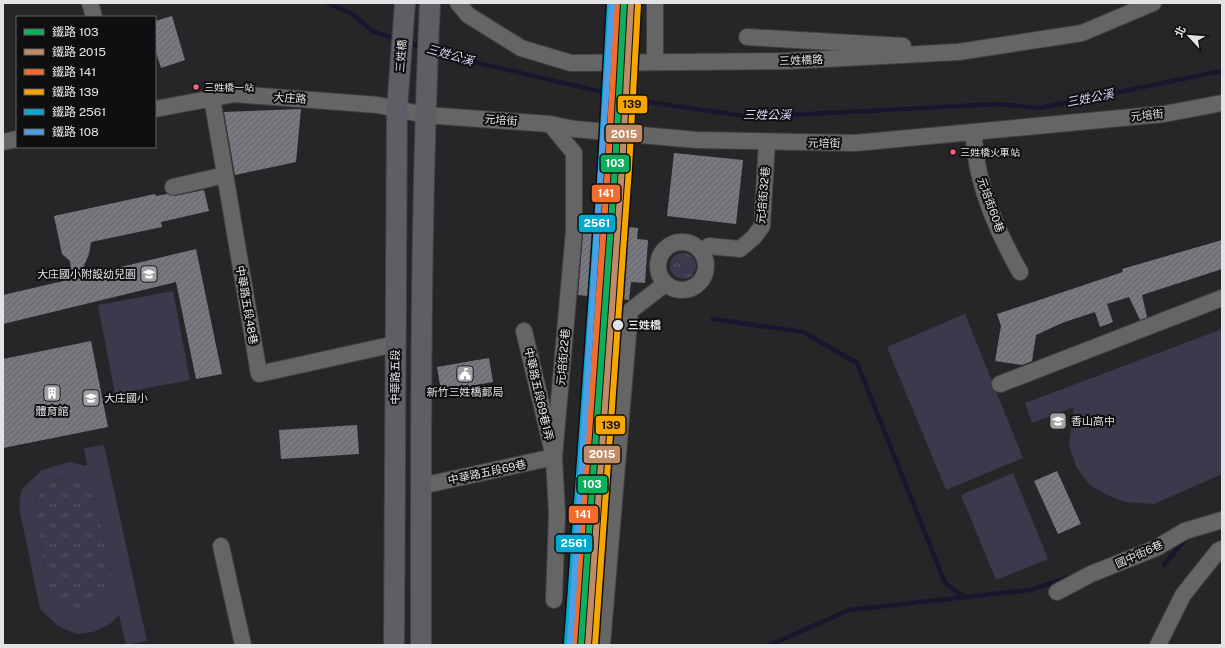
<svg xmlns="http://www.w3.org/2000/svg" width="1225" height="648" viewBox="0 0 1225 648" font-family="'Public Sans','Noto Sans TC',sans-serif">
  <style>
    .grass { fill: url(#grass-tufts) }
    .pitch { fill: #3b394c; fill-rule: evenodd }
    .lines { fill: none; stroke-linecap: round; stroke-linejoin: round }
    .stream { stroke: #18152c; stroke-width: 4.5 }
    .building { fill: url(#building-hatch) }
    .minor-casing { stroke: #424144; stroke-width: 18 }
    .major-casing { stroke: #424144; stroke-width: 22 }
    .minor { stroke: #656566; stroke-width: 16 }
    .major { stroke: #5f5e64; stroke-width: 20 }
    .rail-1-casing { stroke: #0f0f11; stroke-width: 9 }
    .rail-2-casing { stroke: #0f0f11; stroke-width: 9 }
    .rail-3-casing { stroke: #0f0f11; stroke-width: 9 }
    .rail-4-casing { stroke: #0f0f11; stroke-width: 9 }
    .rail-5-casing { stroke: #0f0f11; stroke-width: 9 }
    .rail-6-casing { stroke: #0f0f11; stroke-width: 9 }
    .rail-1 { stroke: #0daf5c; stroke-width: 6 }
    .rail-2 { stroke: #c18c65; stroke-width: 6 }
    .rail-3 { stroke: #f36c2b; stroke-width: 6 }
    .rail-4 { stroke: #f7a600; stroke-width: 6 }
    .rail-5 { stroke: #00a9ce; stroke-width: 6 }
    .rail-6 { stroke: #4d9ee5; stroke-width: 6 }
    .bus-dot { fill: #f8607d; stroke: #0f0f11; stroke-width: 1.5 }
    .stop-dot { fill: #e3e3e6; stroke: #0f0f11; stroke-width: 1.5 }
    .labels { text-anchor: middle; stroke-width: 4; stroke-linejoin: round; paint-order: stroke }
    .bus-label { font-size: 10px; fill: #e3e3e6; stroke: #0f0f11; text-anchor: start }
    .street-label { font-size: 11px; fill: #e3e3e6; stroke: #0f0f11 }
    .poi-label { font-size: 11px; fill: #e3e3e6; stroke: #0f0f11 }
    .stop-label { font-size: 11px; font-weight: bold; fill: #e3e3e6; stroke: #0f0f11; text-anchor: start }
    .water-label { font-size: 12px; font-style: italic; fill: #dad7f9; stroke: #0f0f11 }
    .line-badge { stroke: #0f0f11; stroke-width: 1.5 }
    .badge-label { font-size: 11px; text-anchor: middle; font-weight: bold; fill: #fff }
    .pale-badge-label { font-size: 11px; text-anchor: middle; font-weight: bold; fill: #111 }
  </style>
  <defs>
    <pattern id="grass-tufts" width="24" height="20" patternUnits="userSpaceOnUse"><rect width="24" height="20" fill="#3b394c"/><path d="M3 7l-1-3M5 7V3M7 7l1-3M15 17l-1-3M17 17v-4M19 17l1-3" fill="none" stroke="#575666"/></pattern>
    <pattern id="building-hatch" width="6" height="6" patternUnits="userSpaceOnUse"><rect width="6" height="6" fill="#787880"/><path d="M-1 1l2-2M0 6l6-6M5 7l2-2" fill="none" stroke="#636368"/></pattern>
  </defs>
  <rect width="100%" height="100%" fill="#262629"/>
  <g class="grass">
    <circle cx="683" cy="266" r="13"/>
    <path d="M70,478l16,6 9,13 17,80 -5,19 -9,10 -13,6 -13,-1 -12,-5 -11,-13 -15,-84c7,-23 13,-28 36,-31z"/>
  </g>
  <g class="pitch">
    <polygon points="173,291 190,380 115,394 98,305"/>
    <polygon points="965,314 1023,458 946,490 887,347"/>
    <polygon points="1222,329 1222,474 1154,504 1125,502 1107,495 1090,485 1077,468 1069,446 1074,407 1032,423 1025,403"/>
    <path d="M104,445l43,196 -21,4 -7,-30 -9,9 -17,8 -16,2 -19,-8 -18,-17 -21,-102 2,-17 21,-20 27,-8 18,4 -3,-18zM70,478l16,7 9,12 17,80 -5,19 -9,10 -13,6 -13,-1 -12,-5 -11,-13 -15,-84c6,-22 13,-29 36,-31z"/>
    <polygon points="1013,473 1048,559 996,580 961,495"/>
  </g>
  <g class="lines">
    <g class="stream">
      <polyline points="327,3 352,14 374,32 397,39"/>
      <polyline points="406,42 424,48"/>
      <polyline points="433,51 465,60 641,101 751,117 998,104 1040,108 1222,71"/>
      <polyline points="713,319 803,332 857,363 945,583 964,597"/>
      <polyline points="1164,565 1186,538"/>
      <polyline points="770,645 849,610 1030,590 1070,577"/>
    </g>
  </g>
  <g class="building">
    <polygon points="172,16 185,60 161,68 155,49 155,21"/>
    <polygon points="301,109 296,162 235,175 224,112"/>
    <polygon points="674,153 743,160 736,224 667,216"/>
    <polygon points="204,190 209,211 161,222 162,227 91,242 89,254 79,277 196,249 222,374 196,379 176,282 3,324 3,295 72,279 70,261 62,254 54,216 155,194 156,196 167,194 175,196"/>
    <polygon points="584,223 638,228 637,239 648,240 645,283 631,282 629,300 578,295"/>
    <polygon points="1222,240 1222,269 1142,295 1147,317 1140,320 1129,297 1107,304 1113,322 1100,327 1095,312 1062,323 1036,335 1032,361 1022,365 995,361 1001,326 997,314 1123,272 1122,269"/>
    <polygon points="91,341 108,427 3,448 3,359"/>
    <polygon points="489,358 493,382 441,391 437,367"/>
    <polygon points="357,425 359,454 281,459 279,430"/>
    <polygon points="1057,471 1081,524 1058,534 1034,481"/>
  </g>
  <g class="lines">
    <defs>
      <g id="minor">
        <polyline points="90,3 94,17"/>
        <polyline points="458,3 468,15 521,48 571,63 787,61 958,52 1082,33 1153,3"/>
        <polyline points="747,37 903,46"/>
        <polyline points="655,62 655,3"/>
        <polyline points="212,98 259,374 395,344"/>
        <polyline points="155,109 235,94 378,105 425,115 550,124 574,129 697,140 855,143 1164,114 1222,103"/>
        <polyline points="550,124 574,153 574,231 554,457 557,514 554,600"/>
        <path d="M973,133c2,13 3,27 6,40 8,34 24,69 41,99"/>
        <polyline points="3,142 17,139"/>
        <polyline points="173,187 225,175"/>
        <circle cx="682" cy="266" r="24"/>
        <polyline points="701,251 709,246 740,249 754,237 762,226 767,142"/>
        <polyline points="1000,384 1222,298"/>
        <polyline points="421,486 554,457 524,331"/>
        <polyline points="221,546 243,645"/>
        <polyline points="1057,592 1091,574 1156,548 1185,531 1222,520"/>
        <polyline points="602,645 630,311 665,284"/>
        <polyline points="1158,645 1183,595 1218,551 1222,549"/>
      </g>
      <g id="major">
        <polyline points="394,645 397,109 405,3"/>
        <path d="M421,645c0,-214 -1,-428 9,-642"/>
      </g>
    </defs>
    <use href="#minor" class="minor-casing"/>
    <use href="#major" class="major-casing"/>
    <use href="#minor" class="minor"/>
    <use href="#major" class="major"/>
    <defs>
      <polyline id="rail-1" points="581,645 615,167 624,3"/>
      <polyline id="rail-2" points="588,645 622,167 631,3"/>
      <polyline id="rail-3" points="574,645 608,167 617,3"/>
      <polyline id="rail-4" points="595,645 629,168 638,4"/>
      <polyline id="rail-5" points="567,644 601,166 610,3"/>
      <polyline id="rail-6" points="570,645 612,3"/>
    </defs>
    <use href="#rail-1" class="rail-1-casing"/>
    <use href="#rail-2" class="rail-2-casing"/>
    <use href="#rail-3" class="rail-3-casing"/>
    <use href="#rail-4" class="rail-4-casing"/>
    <use href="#rail-5" class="rail-5-casing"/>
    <use href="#rail-6" class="rail-6-casing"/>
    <use href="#rail-1" class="rail-1"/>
    <use href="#rail-2" class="rail-2"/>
    <use href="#rail-3" class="rail-3"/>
    <use href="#rail-4" class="rail-4"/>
    <use href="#rail-5" class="rail-5"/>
    <use href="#rail-6" class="rail-6"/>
  </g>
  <defs>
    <symbol id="school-square" viewBox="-11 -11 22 22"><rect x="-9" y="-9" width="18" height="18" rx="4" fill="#a1a1a4" stroke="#0f0f11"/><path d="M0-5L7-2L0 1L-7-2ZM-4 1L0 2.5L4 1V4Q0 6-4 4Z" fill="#fff"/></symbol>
    <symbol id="civic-square" viewBox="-11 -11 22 22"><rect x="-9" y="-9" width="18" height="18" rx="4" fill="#a1a1a4" stroke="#0f0f11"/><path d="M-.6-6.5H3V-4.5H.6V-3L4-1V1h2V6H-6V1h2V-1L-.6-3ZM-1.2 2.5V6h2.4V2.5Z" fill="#fff"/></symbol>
    <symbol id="building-square" viewBox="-11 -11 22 22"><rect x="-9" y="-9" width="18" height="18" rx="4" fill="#a1a1a4" stroke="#0f0f11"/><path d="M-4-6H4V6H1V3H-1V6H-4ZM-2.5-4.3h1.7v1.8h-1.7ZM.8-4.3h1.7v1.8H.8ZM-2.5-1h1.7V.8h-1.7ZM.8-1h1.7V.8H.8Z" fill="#fff"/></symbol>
  </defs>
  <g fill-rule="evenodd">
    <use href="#school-square" x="139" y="264" width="20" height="20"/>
    <use href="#civic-square" x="455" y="364" width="20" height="20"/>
    <use href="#building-square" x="42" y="383" width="20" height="20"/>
    <use href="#school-square" x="81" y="388" width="20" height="20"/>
    <use href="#school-square" x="1048" y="411" width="20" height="20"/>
  </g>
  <g class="bus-dot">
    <circle cx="196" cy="87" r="3.5"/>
    <circle cx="953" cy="152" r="3.5"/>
  </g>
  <circle class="stop-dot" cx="618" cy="325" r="6"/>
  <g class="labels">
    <g class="bus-label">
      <text x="204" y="91">三姓橋一站</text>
      <text x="960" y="156">三姓橋火車站</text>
    </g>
    <g class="street-label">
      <text transform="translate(401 56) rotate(-86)" y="4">三姓橋</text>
      <text transform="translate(801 60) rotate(-2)" y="4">三姓橋路</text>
      <text transform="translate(290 98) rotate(4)" y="4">大庄路</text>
      <text transform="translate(1147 115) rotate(-6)" y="4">元培街</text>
      <text transform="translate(501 120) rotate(4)" y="4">元培街</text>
      <text transform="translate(824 143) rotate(1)" y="4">元培街</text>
      <text transform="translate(763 195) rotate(-85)" y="4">元培街32巷</text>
      <text transform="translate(991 205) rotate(70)" y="4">元培街60巷</text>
      <text transform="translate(247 305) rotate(80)" y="4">中華路五段48巷</text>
      <text transform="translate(563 357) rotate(-85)" y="4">元培街22巷</text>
      <text transform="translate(395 377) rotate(-90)" y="4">中華路五段</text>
      <text transform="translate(539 394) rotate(77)" y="4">中華路五段69巷1弄</text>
      <text transform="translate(487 472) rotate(-12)" y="4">中華路五段69巷</text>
      <text transform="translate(1139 554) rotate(-24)" y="4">國中街6巷</text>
    </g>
    <g class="poi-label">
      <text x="136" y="278" text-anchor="end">大庄國小附設幼兒園</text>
      <text x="465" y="396">新竹三姓橋郵局</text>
      <text x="104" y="402" text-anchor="start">大庄國小</text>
      <text x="52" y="415">體育館</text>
      <text x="1071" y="425" text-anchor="start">香山高中</text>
    </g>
    <g class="stop-label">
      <text x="628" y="329">三姓橋</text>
    </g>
    <g class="water-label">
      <text transform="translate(450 55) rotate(16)" y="4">三姓公溪</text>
      <text transform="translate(1090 98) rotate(-11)" y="4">三姓公溪</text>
      <text x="767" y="119">三姓公溪</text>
    </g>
  </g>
  <g class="line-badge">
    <rect x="617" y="95" width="31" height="19" rx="4" fill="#f7a600"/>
    <rect x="605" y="124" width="38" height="19" rx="4" fill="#c18c65"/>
    <rect x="600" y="154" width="30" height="19" rx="4" fill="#0daf5c"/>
    <rect x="591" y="184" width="30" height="19" rx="4" fill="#f36c2b"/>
    <rect x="578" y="214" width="38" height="19" rx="4" fill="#00a9ce"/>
    <rect x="595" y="415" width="31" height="20" rx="4" fill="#f7a600"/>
    <rect x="583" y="445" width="38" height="19" rx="4" fill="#c18c65"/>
    <rect x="577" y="475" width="31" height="19" rx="4" fill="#0daf5c"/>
    <rect x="568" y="505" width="31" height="19" rx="4" fill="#f36c2b"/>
    <rect x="555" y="534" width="38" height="19" rx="4" fill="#00a9ce"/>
  </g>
  <g class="badge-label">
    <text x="624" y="138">2015</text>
    <text x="615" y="167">103</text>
    <text x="606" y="197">141</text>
    <text x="597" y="227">2561</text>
    <text x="602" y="458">2015</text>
    <text x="592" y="488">103</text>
    <text x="583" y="518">141</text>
    <text x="574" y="547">2561</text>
  </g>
  <g class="pale-badge-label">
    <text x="632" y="108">139</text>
    <text x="611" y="429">139</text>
  </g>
  <rect width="1225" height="648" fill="none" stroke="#e3e3e6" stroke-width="8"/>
  <rect x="16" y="16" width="140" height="132" fill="#0f0f11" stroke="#646466"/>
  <rect x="24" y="29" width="20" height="6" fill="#0daf5c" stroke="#646466"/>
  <text x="52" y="36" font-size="12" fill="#e3e3e6">鐵路 103</text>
  <rect x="24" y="49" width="20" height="6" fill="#c18c65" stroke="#646466"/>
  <text x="52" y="56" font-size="12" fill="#e3e3e6">鐵路 2015</text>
  <rect x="24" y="69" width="20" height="6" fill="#f36c2b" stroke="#646466"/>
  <text x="52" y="76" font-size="12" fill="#e3e3e6">鐵路 141</text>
  <rect x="24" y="89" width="20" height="6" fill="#f7a600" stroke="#646466"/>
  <text x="52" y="96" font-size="12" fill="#e3e3e6">鐵路 139</text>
  <rect x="24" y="109" width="20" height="6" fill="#00a9ce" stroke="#646466"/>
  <text x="52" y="116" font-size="12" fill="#e3e3e6">鐵路 2561</text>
  <rect x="24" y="129" width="20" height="6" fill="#4d9ee5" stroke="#646466"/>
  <text x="52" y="136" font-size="12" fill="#e3e3e6">鐵路 108</text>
  <g transform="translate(1189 36) rotate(296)" stroke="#0f0f11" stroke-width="3" paint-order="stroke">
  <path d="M0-3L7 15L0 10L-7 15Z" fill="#e3e3e6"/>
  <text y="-6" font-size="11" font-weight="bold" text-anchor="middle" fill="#e3e3e6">北</text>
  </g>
</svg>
